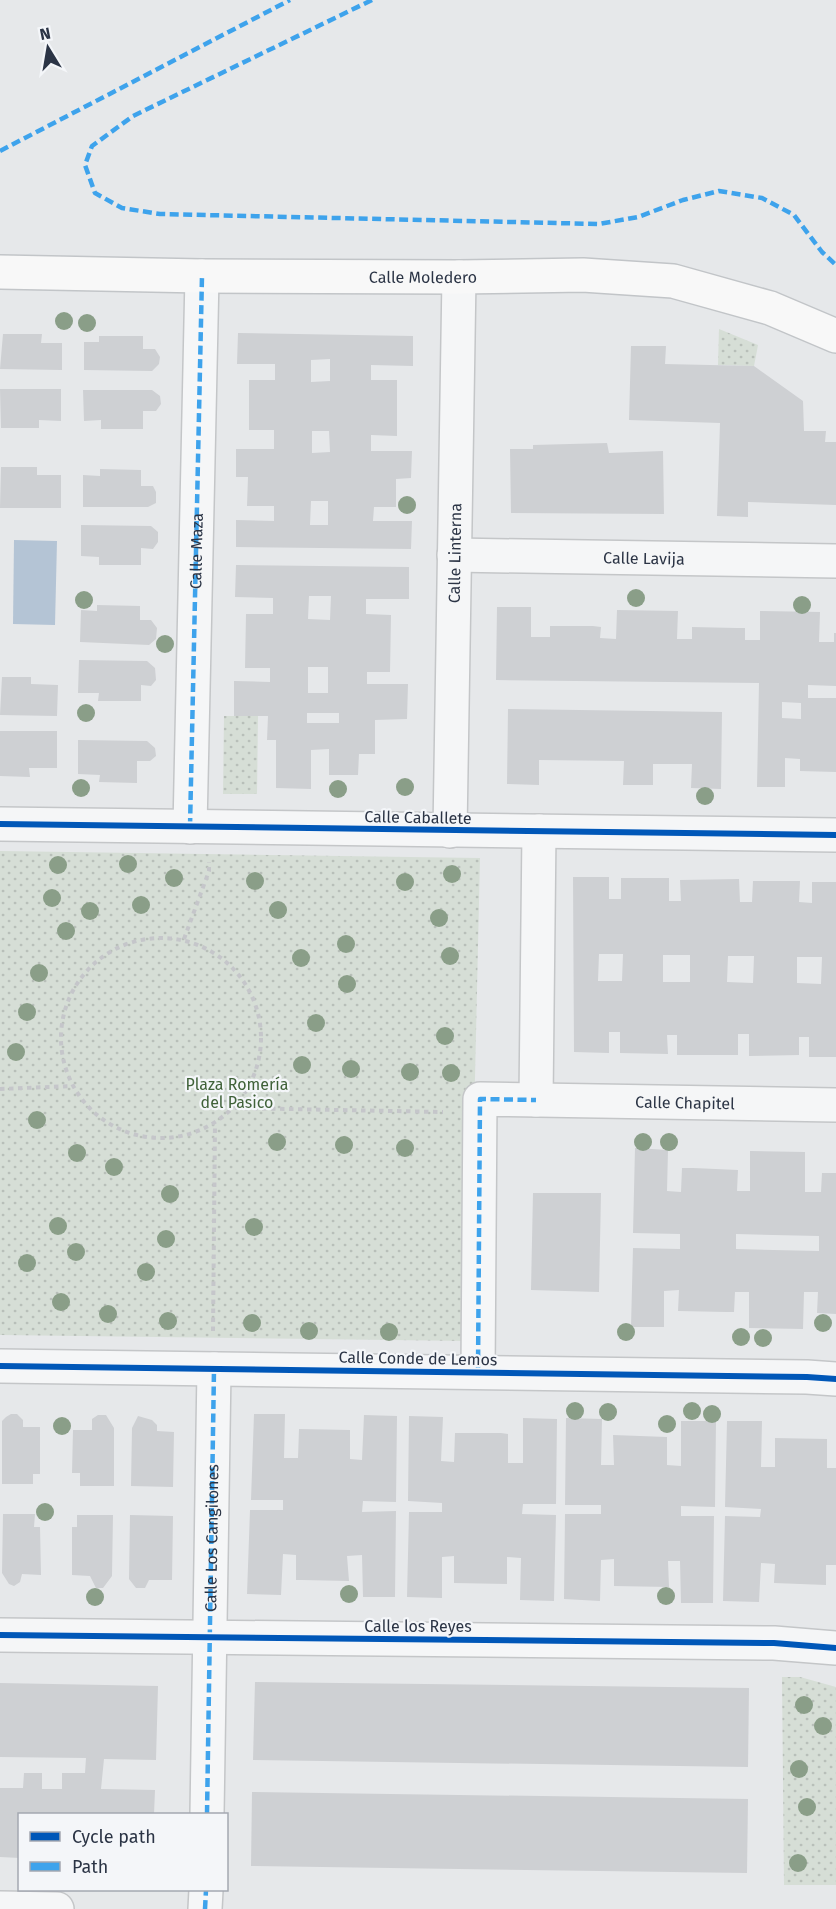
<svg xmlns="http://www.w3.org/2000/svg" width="836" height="1909" viewBox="0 0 836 1909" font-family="'Fira Sans',sans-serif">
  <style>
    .park { fill: url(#park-dots) }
    .water { fill: #b4c4d5 }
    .building { fill: #ced0d3; fill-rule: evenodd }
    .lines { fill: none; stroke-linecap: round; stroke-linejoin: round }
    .minor-casing { stroke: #c4c6c8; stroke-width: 36 }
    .major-casing { stroke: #c2c5c8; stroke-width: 36 }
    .path { stroke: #c5c6ca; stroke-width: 4; stroke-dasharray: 4.5 4.5; stroke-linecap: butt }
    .minor { stroke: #f5f6f7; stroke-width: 33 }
    .major { stroke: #f8f8f8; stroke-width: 33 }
    .quiet { stroke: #3ea3ec; stroke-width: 4.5; stroke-dasharray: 9 4.5; stroke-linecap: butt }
    .cycleway-casing { stroke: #f4f6f9; stroke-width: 10 }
    .cycleway { stroke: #0057b8; stroke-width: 6 }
    .tree { fill: #8a9e88 }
    .labels { text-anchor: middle; stroke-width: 4.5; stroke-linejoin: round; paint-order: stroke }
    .street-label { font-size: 16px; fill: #2b3445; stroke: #f4f6f9 }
    .park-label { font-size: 16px; fill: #3f6138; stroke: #f4f6f9 }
  </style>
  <defs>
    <pattern id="park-dots" width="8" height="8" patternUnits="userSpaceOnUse" patternTransform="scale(1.5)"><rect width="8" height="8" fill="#d6ded6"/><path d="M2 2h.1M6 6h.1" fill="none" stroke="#b8bfb9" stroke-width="1.8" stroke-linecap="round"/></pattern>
  </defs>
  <rect width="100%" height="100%" fill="#e6e8ea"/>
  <g class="park">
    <polygon points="719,329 758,345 754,366 718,365"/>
    <polygon points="224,716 258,716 257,794 223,794"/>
    <polygon points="0,851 480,858 469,1341 0,1335"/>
    <polygon points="782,1677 800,1677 836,1687 836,1885 784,1885"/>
  </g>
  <polygon class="water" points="14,540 57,541 55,625 13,624"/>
  <g class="building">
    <path d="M238,333l175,3v30l-42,-1v15h26v56l-26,-1v16h41l-1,27 -15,1v28h-22l-1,14h39l-1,28 -175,-2v-27l38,1v-15h-27l1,-29h-12v-28h38v-19h-25v-50h26v-16h-38zM330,359v22l-19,1v-22zM312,431h17l1,21 -18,1zM311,501h17v24h-18z"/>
    <polygon points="3,334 42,334 41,343 62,343 62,370 0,369"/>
    <polygon points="99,336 143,336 143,349 155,349 160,357 159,364 152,371 84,370 84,342 99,342"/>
    <polygon points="631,346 666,346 665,364 754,366 803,401 804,431 826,431 825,442 836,442 836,505 748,502 748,517 717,516 720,423 629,420"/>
    <polygon points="0,389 61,389 61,421 39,420 39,428 1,428"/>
    <polygon points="83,390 152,390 160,396 161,404 156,411 143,411 143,429 101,429 101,420 84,421"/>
    <polygon points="607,443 609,453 663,451 664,514 511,513 510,449 533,449 533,445"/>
    <polygon points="1,467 37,467 37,475 61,475 61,508 0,508"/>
    <polygon points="100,469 141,470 141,486 153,486 156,492 156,503 148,507 83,507 83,475 100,476"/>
    <polygon points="81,525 151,526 158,532 158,542 153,549 141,548 141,565 99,565 99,557 81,556"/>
    <path d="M236,565l173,2v32h-43v15l25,1 -1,57h-23v12h41l-1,35 -32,1v34h-16l-1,21h-29v-26l-18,1v39l-35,-1v-48h-9l1,-24h-34v-35l36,1v-14h-25l1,-54h27v-16l-38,-1zM309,596h22l-1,24 -22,-1zM308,667h20v26h-20zM307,713h32v10h-32z"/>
    <polygon points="97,605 140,606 140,620 151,620 157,628 156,639 149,645 80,642 81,610 97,611"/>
    <path d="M497,607h34v30h19v-11h43l8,1 -1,11 16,1 1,-29 61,1 -1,28h15v-12l45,1h8v12h15v-29l60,1 -1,30h15v-9h2v53l-28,-1v13h28v74l-36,-1v-12l-15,-1v29h-28l2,-104 -263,-3zM782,702l19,1v16l-19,-1z"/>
    <polygon points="79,660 147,661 155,668 156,680 151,686 141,685 141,701 98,701 99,693 78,693"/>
    <polygon points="2,677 31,677 31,684 58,685 57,716 0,715"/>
    <polygon points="508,709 722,712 721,789 691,788 692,764 653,764 653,785 623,785 624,761 539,760 539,785 507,784"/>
    <polygon points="0,731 57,731 57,768 29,768 30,777 0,776"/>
    <polygon points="78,740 147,741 155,748 156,756 150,761 137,761 137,783 99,782 100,775 78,774"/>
    <path d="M573,877h36v22h12v-21h48v23h12l-1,-21 59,-1 1,23h12l1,-21h47l-1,21 13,1v-21h24v175h-27v-20h-10v18l-50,1v-22h-11v21h-61v-20h-10l1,19 -48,-1v-21h-11v21l-35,-1zM599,954h24l-1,27h-24zM663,955h27v27h-27zM728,956h26l-1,27 -26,-1zM797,957h25l-1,27 -24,-1z"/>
    <path d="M635,1148l33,2 -1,41 14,1 1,-24h11l45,2 -1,21h13v-40l55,1v40h16l1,-19h14v141l-19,-1 1,-21h-14l-1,37 -54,-1v-36h-14l-1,20h-8l-48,-1 1,-21 -15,1v36h-33l2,-79 47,1v-15l-47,-1zM736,1234l83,2v15l-83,-2z"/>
    <polygon points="533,1193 601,1193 599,1292 531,1290"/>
    <polygon points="11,1414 17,1414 23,1420 23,1427 40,1427 40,1474 33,1474 33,1484 2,1484 2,1421 6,1417"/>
    <polygon points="254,1414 285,1414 284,1458 298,1458 299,1429 350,1430 350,1459 362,1460 364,1415 397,1416 396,1502 363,1501 362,1512 396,1511 395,1597 363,1597 362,1555 347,1556 349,1581 302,1580 296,1580 296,1555 283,1554 281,1595 247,1594 250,1510 283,1510 283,1500 251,1500"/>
    <polygon points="98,1415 106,1415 114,1428 114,1486 80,1486 80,1473 72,1473 73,1430 92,1430 92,1419"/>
    <polygon points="138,1416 152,1420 157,1425 157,1431 174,1432 173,1487 131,1486 132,1428"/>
    <polygon points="409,1416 443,1417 441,1461 454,1462 455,1433 501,1433 508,1434 508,1463 523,1463 523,1418 557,1419 556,1504 523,1504 522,1514 556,1515 554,1601 520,1600 521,1558 507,1557 507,1584 454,1583 454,1556 442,1557 442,1598 407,1597 409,1512 442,1512 442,1503 408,1501"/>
    <polygon points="566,1418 602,1419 601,1465 614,1465 613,1435 667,1437 667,1465 681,1466 681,1421 716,1421 715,1507 681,1506 681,1516 714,1516 713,1603 681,1603 680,1561 668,1561 669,1587 614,1586 614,1559 601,1560 600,1601 564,1599 565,1514 601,1514 601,1505 565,1505"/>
    <polygon points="727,1421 762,1421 761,1467 775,1467 775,1438 827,1439 827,1468 836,1468 836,1565 826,1565 826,1585 774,1583 775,1564 761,1563 759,1602 723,1601 725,1516 760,1517 761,1509 725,1507"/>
    <polygon points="3,1514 35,1514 34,1527 40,1527 41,1575 22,1574 20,1582 14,1586 9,1584 2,1573"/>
    <polygon points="77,1515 113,1515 112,1576 103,1588 96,1588 90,1576 72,1575 72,1527 77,1527"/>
    <polygon points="130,1515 173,1516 172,1580 149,1580 145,1588 136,1588 129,1579"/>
    <polygon points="255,1682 749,1688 748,1767 253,1760"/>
    <polygon points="0,1683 158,1686 156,1760 104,1759 101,1789 155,1790 154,1814 20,1814 20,1858 0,1857 0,1788 23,1788 24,1773 42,1773 42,1789 62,1789 62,1773 85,1773 86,1758 0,1757"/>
    <polygon points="252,1792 748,1799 747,1873 251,1866"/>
  </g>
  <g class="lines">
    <defs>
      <g id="minor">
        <path id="s1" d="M454,555l382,6"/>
        <polyline points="0,824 836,835"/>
        <polyline points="190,827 202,276"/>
        <path id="s2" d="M450,831l9,-554"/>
        <polyline points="536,1100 539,831"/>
        <polyline points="0,1366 807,1377 836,1379"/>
        <path id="s3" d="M478,1372l2,-273 356,6"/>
        <polyline points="0,1635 774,1643 836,1648"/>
        <path id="s4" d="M207,1814l7,-445"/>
        <polyline points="0,1908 57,1909"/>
        <polyline points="205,1909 206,1890"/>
      </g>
      <g id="major">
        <path id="s5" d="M0,272l202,4 257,1 124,-2 90,6 97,27 66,28"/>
      </g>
    </defs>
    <use href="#minor" class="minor-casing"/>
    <use href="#major" class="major-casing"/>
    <g class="path">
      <circle cx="161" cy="1038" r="100"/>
      <polyline points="184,939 209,871 209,862"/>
      <polyline points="0,1089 72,1086"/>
      <polyline points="235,1108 443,1112"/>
      <polyline points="213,1331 215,1124"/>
    </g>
    <use href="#minor" class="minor"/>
    <use href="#major" class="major"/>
    <g class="quiet">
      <polyline points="372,0 133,116 92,146 85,165 95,193 122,208 160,214 599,224 638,217 683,200 719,191 762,198 794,215 822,252 836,265"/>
      <polyline points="0,151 290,0"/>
      <path id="s6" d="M190,827l12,-551"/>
      <polyline points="478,1372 480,1099 536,1100"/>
      <polyline points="207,1814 214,1369"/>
      <polyline points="205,1909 206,1890"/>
    </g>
    <defs>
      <g id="cycleway">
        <polyline points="0,824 836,835"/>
        <polyline points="0,1366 807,1377 836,1379"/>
        <polyline points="0,1635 774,1643 836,1648"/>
      </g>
    </defs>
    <use href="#cycleway" class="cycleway-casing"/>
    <use href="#cycleway" class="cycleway"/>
  </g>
  <g class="tree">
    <circle cx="64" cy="321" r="9"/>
    <circle cx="87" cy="323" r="9"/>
    <circle cx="407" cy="505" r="9"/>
    <circle cx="636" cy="598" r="9"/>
    <circle cx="84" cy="600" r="9"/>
    <circle cx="802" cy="605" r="9"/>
    <circle cx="165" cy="644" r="9"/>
    <circle cx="86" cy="713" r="9"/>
    <circle cx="405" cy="787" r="9"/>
    <circle cx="81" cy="788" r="9"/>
    <circle cx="338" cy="789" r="9"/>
    <circle cx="705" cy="796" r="9"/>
    <circle cx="128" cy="864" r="9"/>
    <circle cx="58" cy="865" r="9"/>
    <circle cx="452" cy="874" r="9"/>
    <circle cx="174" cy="878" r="9"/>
    <circle cx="255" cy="881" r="9"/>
    <circle cx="405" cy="882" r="9"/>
    <circle cx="52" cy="898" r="9"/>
    <circle cx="141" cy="905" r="9"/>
    <circle cx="278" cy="910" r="9"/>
    <circle cx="90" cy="911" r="9"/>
    <circle cx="439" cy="918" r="9"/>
    <circle cx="66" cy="931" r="9"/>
    <circle cx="346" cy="944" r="9"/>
    <circle cx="450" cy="956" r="9"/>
    <circle cx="301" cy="958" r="9"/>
    <circle cx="39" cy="973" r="9"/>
    <circle cx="347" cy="984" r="9"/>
    <circle cx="27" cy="1012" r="9"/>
    <circle cx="316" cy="1023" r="9"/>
    <circle cx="445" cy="1036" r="9"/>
    <circle cx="16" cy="1052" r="9"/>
    <circle cx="302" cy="1065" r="9"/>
    <circle cx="351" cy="1069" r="9"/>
    <circle cx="410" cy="1072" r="9"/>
    <circle cx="451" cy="1073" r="9"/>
    <circle cx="37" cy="1120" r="9"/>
    <circle cx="277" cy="1142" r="9"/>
    <circle cx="643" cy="1142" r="9"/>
    <circle cx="669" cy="1142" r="9"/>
    <circle cx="344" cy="1145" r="9"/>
    <circle cx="405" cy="1148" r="9"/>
    <circle cx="77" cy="1153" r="9"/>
    <circle cx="114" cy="1167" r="9"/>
    <circle cx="170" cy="1194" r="9"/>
    <circle cx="58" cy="1226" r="9"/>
    <circle cx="254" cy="1227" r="9"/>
    <circle cx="166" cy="1239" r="9"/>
    <circle cx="76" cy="1252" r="9"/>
    <circle cx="27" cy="1263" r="9"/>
    <circle cx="146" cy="1272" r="9"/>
    <circle cx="61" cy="1302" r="9"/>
    <circle cx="108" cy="1314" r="9"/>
    <circle cx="168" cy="1321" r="9"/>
    <circle cx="252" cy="1323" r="9"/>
    <circle cx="823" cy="1323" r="9"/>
    <circle cx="309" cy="1331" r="9"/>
    <circle cx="389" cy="1332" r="9"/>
    <circle cx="626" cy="1332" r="9"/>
    <circle cx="741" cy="1337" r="9"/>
    <circle cx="763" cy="1338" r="9"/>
    <circle cx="575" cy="1411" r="9"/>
    <circle cx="692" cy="1411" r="9"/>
    <circle cx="608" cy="1412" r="9"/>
    <circle cx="712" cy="1414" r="9"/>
    <circle cx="667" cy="1424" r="9"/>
    <circle cx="62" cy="1426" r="9"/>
    <circle cx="45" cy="1512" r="9"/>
    <circle cx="349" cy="1594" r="9"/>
    <circle cx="666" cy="1596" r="9"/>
    <circle cx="95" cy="1597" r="9"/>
    <circle cx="804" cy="1705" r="9"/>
    <circle cx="823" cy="1726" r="9"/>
    <circle cx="799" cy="1769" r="9"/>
    <circle cx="807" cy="1807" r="9"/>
    <circle cx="798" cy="1863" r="9"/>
  </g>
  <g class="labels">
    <g class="street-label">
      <text dy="6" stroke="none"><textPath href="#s5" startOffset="423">Calle Moledero</textPath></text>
      <text dy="6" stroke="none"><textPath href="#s6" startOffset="276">Calle Maza</textPath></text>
      <text dy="6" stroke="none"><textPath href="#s2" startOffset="278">Calle Linterna</textPath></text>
      <text dy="6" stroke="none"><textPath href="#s1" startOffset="190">Calle Lavija</textPath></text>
      <text transform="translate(418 817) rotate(1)" y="6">Calle Caballete</text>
      <text dy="6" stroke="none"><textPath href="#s3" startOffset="478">Calle Chapitel</textPath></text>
      <text transform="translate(418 1358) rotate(1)" y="6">Calle Conde de Lemos</text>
      <text dy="6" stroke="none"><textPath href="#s4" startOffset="276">Calle Los Cangilones</textPath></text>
      <text x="418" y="1632">Calle los Reyes</text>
    </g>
    <g class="park-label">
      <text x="237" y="1090">Plaza Romería<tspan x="237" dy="18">del Pasico</tspan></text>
    </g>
  </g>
  <rect x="18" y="1813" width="210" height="78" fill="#f4f6f9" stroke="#a4a8b1" stroke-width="1.5"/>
  <rect x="30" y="1832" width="30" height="9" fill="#0057b8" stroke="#a4a8b1" stroke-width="1.5"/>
  <text x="72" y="1843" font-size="18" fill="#2b3445">Cycle path</text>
  <rect x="30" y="1862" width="30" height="9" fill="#3ea3ec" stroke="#a4a8b1" stroke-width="1.5"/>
  <text x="72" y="1873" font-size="18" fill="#2b3445">Path</text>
  <g transform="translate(48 48) rotate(349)" stroke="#f4f6f9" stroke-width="4.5" paint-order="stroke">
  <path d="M0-4.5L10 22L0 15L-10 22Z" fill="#2b3445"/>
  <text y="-9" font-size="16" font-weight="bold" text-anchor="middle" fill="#2b3445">N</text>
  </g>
</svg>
